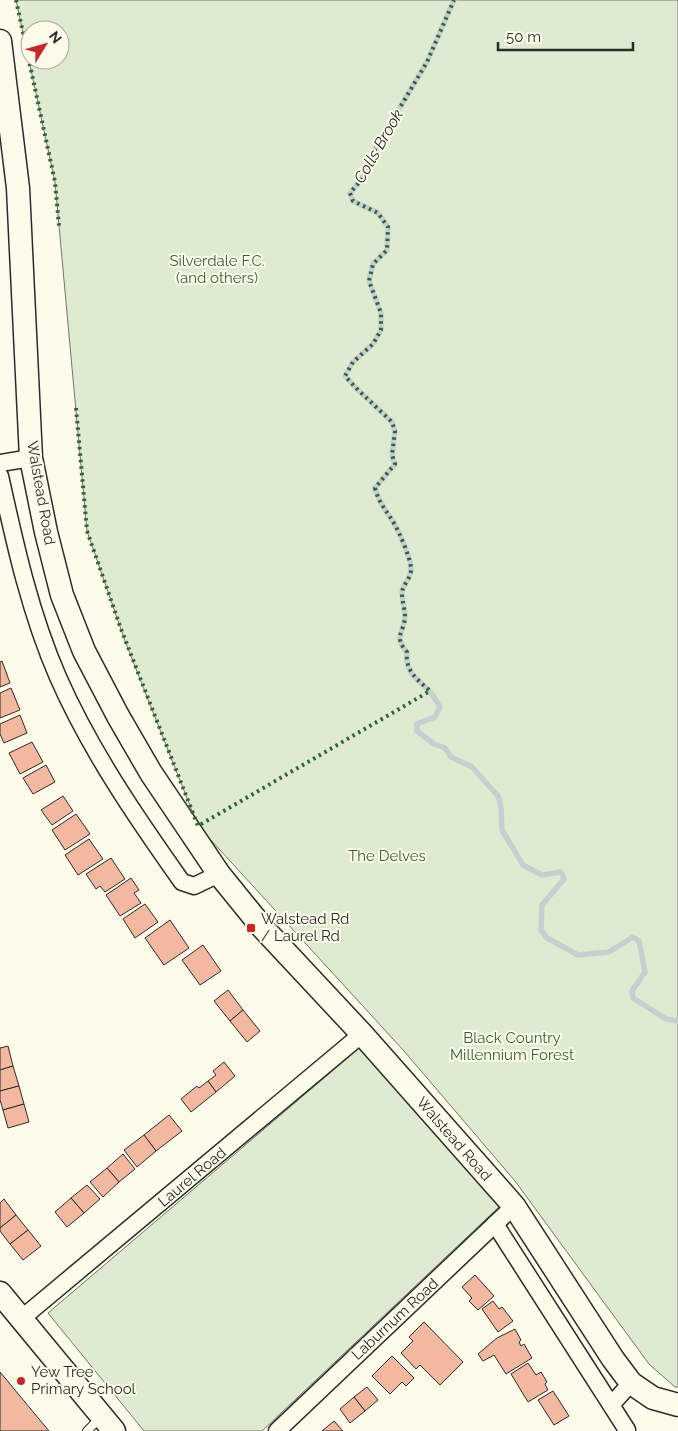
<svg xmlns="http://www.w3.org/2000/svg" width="678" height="1431" viewBox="0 0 678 1431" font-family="Raleway,sans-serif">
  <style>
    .green { fill: #deebd1; stroke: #74746e; fill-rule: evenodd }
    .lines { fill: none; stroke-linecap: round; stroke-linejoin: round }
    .stream { stroke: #c7d0d0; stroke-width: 5.5 }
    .building { fill: #f2b8a0; stroke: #2b2b2b }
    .lane-casing { stroke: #2b2b2b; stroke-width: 10 }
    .street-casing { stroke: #2b2b2b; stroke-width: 19 }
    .secondary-casing { stroke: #2b2b2b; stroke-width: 25 }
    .lane { stroke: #fdfbea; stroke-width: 8 }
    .street { stroke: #fdfbea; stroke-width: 16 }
    .secondary { stroke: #fdfbea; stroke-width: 22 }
    .hedge { stroke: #34623c; stroke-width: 4; stroke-dasharray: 2.5 4; stroke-linecap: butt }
    .poi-dot { fill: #c62828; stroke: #fdfbea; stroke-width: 2 }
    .labels { text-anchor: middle; stroke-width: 4; stroke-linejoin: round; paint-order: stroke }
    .park-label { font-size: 15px; fill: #34623c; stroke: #fdfbea }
    .street-label { font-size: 15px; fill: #2b2b2b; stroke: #fdfbea }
    .poi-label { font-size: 15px; fill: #2b2b2b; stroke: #fdfbea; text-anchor: start }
    .water-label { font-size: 16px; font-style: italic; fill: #2b2b2b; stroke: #fdfbea }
  </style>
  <rect width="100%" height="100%" fill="#fdfbea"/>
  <g class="green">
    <path d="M16,0h662v1387h-3l-26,-23 -134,-183 -111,-130 -206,-225 -73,-185 -38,-110 -32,-349zM30,30h30v30h-30z"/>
    <polygon points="364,1044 502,1204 262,1431 144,1431 48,1313"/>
  </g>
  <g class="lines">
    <path class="stream" d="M454,0l-27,62 -57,96 -8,21 -12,14 3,8 25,12 10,14 -1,23 -14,14 -4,17 12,32v17l-8,14 -20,18 -8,14 11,12 36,34 3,9 -3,24 3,9 -20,24c4,16 12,23 20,37 5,9 15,32 16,43 1,10 -9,17 -9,25 0,8 3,16 3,24 -1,16 -12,19 2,35 -2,20 8,25 21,38 5,4 8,11 12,17l-5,10 -18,7v7l17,13 11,4 6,9 21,10 26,29 3,11 1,23 21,35 19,10 19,-3 3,7 -22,26 -1,25 6,8 31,17 31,-3 24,-15 6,4 6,31 -13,19 1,7 33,21 12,2"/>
  </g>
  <g class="building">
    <polygon points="2,661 10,683 0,687 0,662"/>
    <polygon points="11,688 20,710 0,718 0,693"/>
    <polygon points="20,715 27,733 4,743 0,734 0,724"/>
    <polygon points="32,742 43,762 20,774 9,753"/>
    <polygon points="46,765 55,782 33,794 23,778"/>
    <polygon points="63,796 73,811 52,825 41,810"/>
    <polygon points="76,814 90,834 65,850 52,830"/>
    <polygon points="89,839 103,859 78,875 65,855"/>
    <polygon points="111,858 125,879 105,892 100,886 96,889 86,874"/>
    <polygon points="131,878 139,890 134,893 141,903 120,916 106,895"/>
    <polygon points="145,904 158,922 135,938 123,919"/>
    <polygon points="170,920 189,948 164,965 145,938"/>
    <polygon points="203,945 221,971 200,985 182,960"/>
    <polygon points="228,990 243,1010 230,1021 214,1001"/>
    <polygon points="243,1010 260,1031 247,1042 230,1021"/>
    <polygon points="8,1046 13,1066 0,1070 0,1048"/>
    <polygon points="224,1062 235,1076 216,1092 208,1081 216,1075 213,1071"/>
    <polygon points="13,1066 19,1086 0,1091 0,1070"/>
    <polygon points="208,1081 216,1092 191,1112 181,1099 197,1086 199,1088"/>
    <polygon points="19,1086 24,1104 3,1110 0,1100 0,1091"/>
    <polygon points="24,1104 29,1122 8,1128 3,1110"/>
    <polygon points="169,1115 182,1131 156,1151 144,1135"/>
    <polygon points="144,1135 156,1151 137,1167 124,1150"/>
    <polygon points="123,1154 135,1169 119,1182 107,1168"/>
    <polygon points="107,1168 119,1182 103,1197 90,1182"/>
    <polygon points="87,1185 100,1199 84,1213 71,1198"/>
    <polygon points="71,1198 84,1213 67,1227 55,1212"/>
    <polygon points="4,1199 16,1215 0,1228 0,1203"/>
    <polygon points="16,1215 28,1230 10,1244 0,1231 0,1228"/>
    <polygon points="28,1230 41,1246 23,1260 10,1244"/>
    <polygon points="475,1275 494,1296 478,1310 469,1301 472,1298 462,1287"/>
    <polygon points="493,1301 499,1309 502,1307 513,1321 498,1332 482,1309"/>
    <polygon points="424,1322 463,1362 440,1385 420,1365 416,1369 401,1353 413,1341 409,1337"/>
    <polygon points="515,1329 521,1340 519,1342 521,1346 524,1344 532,1358 506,1374 494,1355 483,1361 478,1354 497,1338"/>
    <polygon points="392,1356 414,1378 406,1386 402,1382 390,1394 372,1376"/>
    <polygon points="528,1363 536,1375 541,1372 547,1382 545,1384 548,1390 528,1402 511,1374"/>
    <polygon points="0,1372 49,1431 0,1431"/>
    <polygon points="367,1387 378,1400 365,1411 354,1397"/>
    <polygon points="553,1391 569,1416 554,1425 538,1400"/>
    <polygon points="354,1397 365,1411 350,1423 340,1409"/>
    <polygon points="334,1421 343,1431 322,1431"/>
  </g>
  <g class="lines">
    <defs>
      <polyline id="lane" points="87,1431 100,1418"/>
      <g id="street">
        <polyline points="0,463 31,458"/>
        <path d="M0,476c15,68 30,137 58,201 32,73 78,140 124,205l12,4 25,-12"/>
        <polyline points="495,1224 627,1430"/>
        <polyline points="21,1319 362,1034"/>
        <polyline points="612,1404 631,1383"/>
        <polyline points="277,1431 514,1206"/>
      </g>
      <g id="secondary">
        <polyline points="0,41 18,188 31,458 46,532 62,595 84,651 118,716 151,773 219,874 262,927 362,1034 514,1206 613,1359 631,1383 653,1398 678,1405"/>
        <polyline points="0,1293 114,1431"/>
      </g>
    </defs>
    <use href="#lane" class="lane-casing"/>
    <use href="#street" class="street-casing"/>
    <use href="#secondary" class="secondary-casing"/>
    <use href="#lane" class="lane"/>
    <use href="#street" class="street"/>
    <use href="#secondary" class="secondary"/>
    <g class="hedge">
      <polyline points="16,0 55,182 59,226"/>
      <path d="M76,408l11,123 34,98 77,197 232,-135c-13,-12 -25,-20 -23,-39 -14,-16 -3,-19 -2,-35 0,-8 -3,-16 -3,-24 0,-8 10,-15 9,-25 -1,-11 -11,-34 -16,-43 -8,-14 -16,-21 -20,-37l20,-24 -3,-9 3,-24 -3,-9 -36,-34 -11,-12 8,-14 20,-18 8,-14v-17l-12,-32 4,-17 14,-14 1,-23 -10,-14 -25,-12 -3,-8 12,-14 8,-21 57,-96 27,-62"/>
    </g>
  </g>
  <g class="poi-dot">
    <rect x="246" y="923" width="10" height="10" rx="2.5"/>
    <circle cx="21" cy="1381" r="5"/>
  </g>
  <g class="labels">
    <g class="park-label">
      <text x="217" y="266">Silverdale F.C.<tspan x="217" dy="17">(and others)</tspan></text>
      <text x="387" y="861">The Delves</text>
      <text x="512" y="1043">Black Country<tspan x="512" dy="17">Millennium Forest</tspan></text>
    </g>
    <g class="street-label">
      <text transform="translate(41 493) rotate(80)" y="5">Walstead Road</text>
      <text transform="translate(454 1139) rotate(49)" y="5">Walstead Road</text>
      <text transform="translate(192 1177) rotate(-40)" y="5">Laurel Road</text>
      <text transform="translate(395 1319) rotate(-43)" y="5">Laburnum Road</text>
    </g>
    <g class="poi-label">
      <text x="261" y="924">Walstead Rd<tspan x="261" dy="17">/ Laurel Rd</tspan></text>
      <text x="31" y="1377">Yew Tree<tspan x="31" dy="17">Primary School</tspan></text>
    </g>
    <g class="water-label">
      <text transform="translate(378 146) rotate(-60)" y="6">Colls Brook</text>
    </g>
  </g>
  <g transform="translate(45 45) rotate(53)"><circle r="24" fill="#fdfbea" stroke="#a9a89e"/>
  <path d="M0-4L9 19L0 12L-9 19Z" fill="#c62828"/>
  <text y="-8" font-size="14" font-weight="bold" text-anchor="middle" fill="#2b2b2b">N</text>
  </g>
  <path d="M498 42v8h135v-8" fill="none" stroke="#2b2b2b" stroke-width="2.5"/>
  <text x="506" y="42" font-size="15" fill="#2b2b2b" stroke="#fdfbea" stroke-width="4" paint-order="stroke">50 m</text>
</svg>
